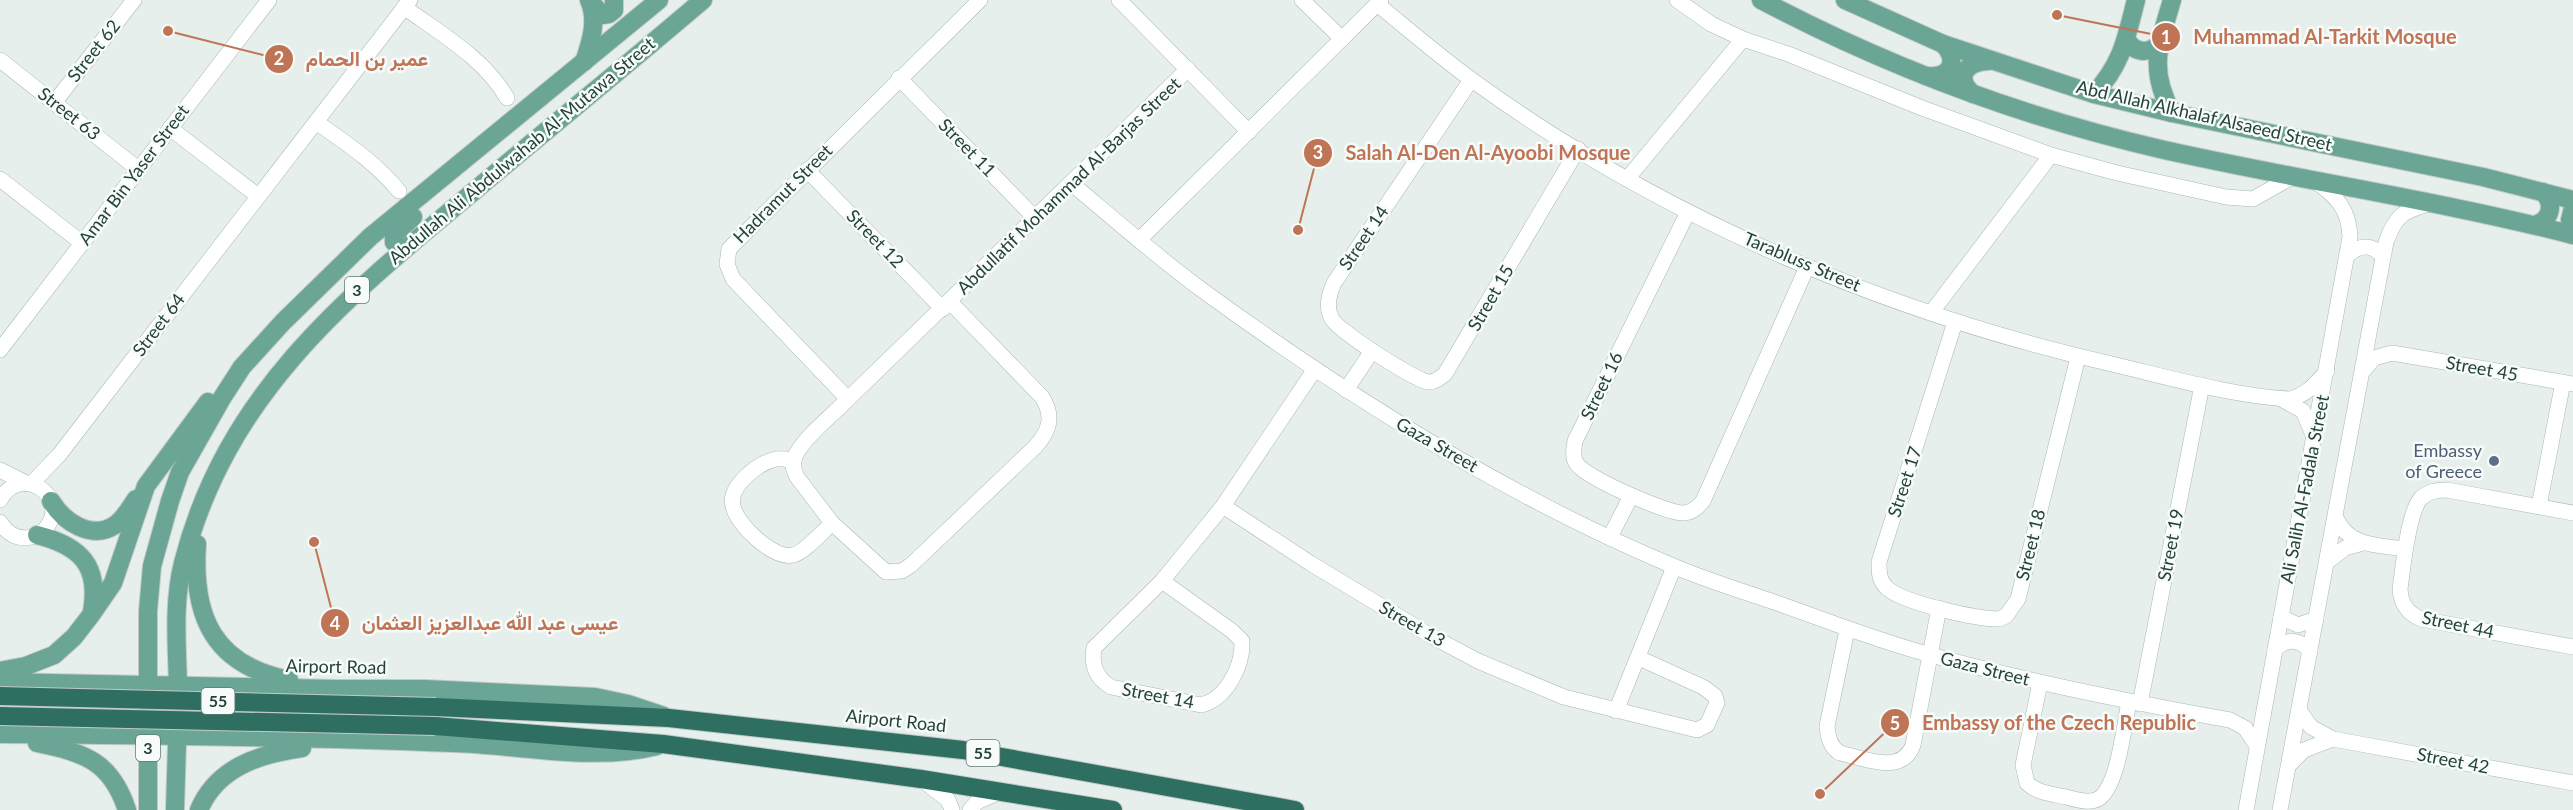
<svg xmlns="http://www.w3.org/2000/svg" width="2573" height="810" viewBox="0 0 2573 810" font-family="Lato,Vazirmatn,sans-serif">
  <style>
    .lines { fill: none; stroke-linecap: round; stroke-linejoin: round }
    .minor-casing { stroke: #a8b8b2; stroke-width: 16 }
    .major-casing { stroke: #c2cac8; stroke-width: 20 }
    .highway-casing { stroke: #c2cac8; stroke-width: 20 }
    .minor { stroke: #fff; stroke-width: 15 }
    .major { stroke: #6aa596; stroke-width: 18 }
    .highway { stroke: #2f6f62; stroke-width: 18 }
    .highway-bridge-casing { stroke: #c2cac8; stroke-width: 20; stroke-linecap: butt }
    .highway-bridge { stroke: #2f6f62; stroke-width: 18 }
    .service-dot { fill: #5c6f8a; stroke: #f7fbf9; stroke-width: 2 }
    .labels { text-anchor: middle; stroke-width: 5; stroke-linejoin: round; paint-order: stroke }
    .shield { fill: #f7fbf9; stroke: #637a73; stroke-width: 1.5 }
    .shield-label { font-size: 16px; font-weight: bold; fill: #24423a }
    .street-label { font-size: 18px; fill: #24423a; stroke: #f7fbf9 }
    .service-label { font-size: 18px; fill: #4e5e75; stroke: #f7fbf9; text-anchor: end }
    .leader { fill: none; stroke: #c07456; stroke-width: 2 }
    .callout-dot { fill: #c07456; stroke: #f7fbf9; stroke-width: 2 }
    .mark-label { font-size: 18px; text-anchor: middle; font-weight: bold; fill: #fff }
    .callout-label { font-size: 20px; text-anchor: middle; font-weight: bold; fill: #c07456; stroke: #f7fbf9; stroke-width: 5; stroke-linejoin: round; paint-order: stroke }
  </style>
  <rect width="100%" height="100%" fill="#e6efeb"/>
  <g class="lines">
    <defs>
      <g id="minor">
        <polyline points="1119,0 1249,132"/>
        <polyline points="1302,0 1342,39"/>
        <polyline points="1677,0 1711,24 1743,39 1788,54 1922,108 2051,155 2117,173 2226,197 2253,199 2292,177"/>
        <path d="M1377,4c31,25 62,52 95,76 190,138 415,233 644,285 55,13 117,31 174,34 17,-4 26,-16 37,-28"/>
        <path d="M404,7c37,27 80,51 103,91"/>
        <polyline points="0,60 138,169"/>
        <polyline points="899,78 1035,218"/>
        <path d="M1471,80l-137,203c-5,11 -9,24 -2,36 5,11 85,63 97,63 6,0 11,-4 16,-8l133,-225"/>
        <polyline points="54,103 134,0"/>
        <path d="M316,122c30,21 59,40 83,69"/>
        <polyline points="170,128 258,196"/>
        <polyline points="807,170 943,309"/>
        <polyline points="0,179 82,243"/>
        <polyline points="1627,179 1743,39"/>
        <path d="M1071,183c43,36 86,74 131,107 144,105 306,207 471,276 33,14 69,25 104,37 51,18 101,38 154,52 98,27 198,47 299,65l15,8 12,18"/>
        <path d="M1688,212l-113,229c-1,7 -3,15 1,22 8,14 92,51 108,50 9,-1 14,-6 19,-12l104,-234"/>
        <polyline points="1139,240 1381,0"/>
        <path d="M2348,255c12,-11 25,-11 35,2"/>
        <path d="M950,302l92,95c12,19 8,34 -7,50l-124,118 -9,6 -16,1 -54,-49 -35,-46c-3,-6 -5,-11 -3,-18 7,-20 39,-44 54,-60l340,-330"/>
        <polyline points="1931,313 2051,155"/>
        <path d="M1955,322l-76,240c0,10 0,19 8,26 16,15 90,31 112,31l7,-3 12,-17 60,-242"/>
        <polyline points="0,350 269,0"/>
        <polyline points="2364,370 2374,358 2392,353 2573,384"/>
        <polyline points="1346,390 1372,351"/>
        <polyline points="848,399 733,279 727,264 729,249 980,0"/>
        <polyline points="2281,399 2303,411 2314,437"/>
        <path d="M794,461c-6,-1 -12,-3 -18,-2 -18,4 -48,27 -43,47 3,18 41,54 60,49 11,-2 30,-24 39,-32"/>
        <polyline points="0,470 26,483"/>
        <polyline points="31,484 59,455 410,0"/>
        <path d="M0,500c21,-38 71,-3 46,28 -5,6 -12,9 -20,10 -12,0 -20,-6 -26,-16"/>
        <polyline points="1223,506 1310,563 1431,636 1478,661 1564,697 1697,730 1707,725 1717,703 1715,696 1703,687 1639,658"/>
        <polyline points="2539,506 2563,382"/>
        <path d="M2573,513l-126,-23c-10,0 -18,1 -26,8 -13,14 -18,70 -21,91 1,15 7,24 21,30l152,28"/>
        <path d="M2336,518c13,29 42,27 69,31"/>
        <polyline points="1610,537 1631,496"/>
        <polyline points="2327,562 2345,548 2363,543"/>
        <path d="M1162,581l70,50 10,10c1,24 -15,58 -41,64l-90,-18c-15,-9 -20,-22 -17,-39l68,-67 61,-75 92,-137"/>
        <polyline points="2281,617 2298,625 2316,619"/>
        <path d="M1847,630l-20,96c1,11 3,21 13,27 24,5 62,23 73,-8l26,-137"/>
        <path d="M2275,649c12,-11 25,-10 35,2"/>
        <path d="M2040,683l-17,82 4,18c10,10 25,11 39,14 9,2 23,7 32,2 20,-11 26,-74 31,-97"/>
        <polyline points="2140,704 2202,385"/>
        <polyline points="2299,710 2311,727 2333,739 2573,783"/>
        <polyline points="1616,711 1674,567"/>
        <polyline points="2289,765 2304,750 2333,739"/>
        <polyline points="921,779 948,800 952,810"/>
        <polyline points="970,810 977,802 1002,791"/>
        <path d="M2246,810l104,-573c-1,-28 -13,-40 -35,-56"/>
        <path d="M2280,810l106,-568c10,-28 18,-31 45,-39"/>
      </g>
      <g id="major">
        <path d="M1761,0c125,66 261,117 399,149 137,31 277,51 413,86"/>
        <polyline points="1845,0 1943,44 2094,94 2172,113 2483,177 2573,200"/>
        <path d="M2172,0c-13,45 -24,69 0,113"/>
        <polyline points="590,2 603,15 609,14 614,10 614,0"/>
        <path d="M2126,39c8,14 22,16 34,4"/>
        <path d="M584,62c7,-20 14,-42 5,-62"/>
        <path d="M1926,76c24,3 34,-15 17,-32"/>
        <path d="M1973,94c-20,-17 -6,-33 16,-33"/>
        <path d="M2094,94c28,-30 32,-55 42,-94"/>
        <polyline points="2573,208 2570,220 2573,230"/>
        <path d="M2534,225c17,-4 21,-21 9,-33"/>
        <polyline points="403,249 394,242 394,235 413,217"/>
        <path d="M51,501c12,20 40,40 64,24 9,-6 15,-17 21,-26"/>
        <path d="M37,535c44,11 63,31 55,77"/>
        <path d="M197,544c-5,72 16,121 92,136"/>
        <polyline points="0,671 26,666 54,655 74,637 91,615 113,583 146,486 208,402"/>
        <polyline points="0,682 335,689 424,689 595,697 628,704 664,716"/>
        <path d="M0,734c151,1 303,3 454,9 65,2 140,19 203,3"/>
        <path d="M37,743c48,10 74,18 90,67"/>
        <polyline points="148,810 148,611 152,566 170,501 180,472 222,398 242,367 283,322 370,237 659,0"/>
        <path d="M175,810c1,-41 3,-83 3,-124 -1,-41 -5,-83 5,-123 43,-169 162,-265 290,-371 76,-64 154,-127 230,-192"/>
        <path d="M199,810c18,-43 61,-56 103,-62"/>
      </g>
      <g id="highway">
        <polyline points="436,707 669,718 963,750 1295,810"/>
        <polyline points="435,726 663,744 921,779 1113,810"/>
      </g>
    </defs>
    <use href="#minor" class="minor-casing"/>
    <use href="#major" class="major-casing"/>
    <use href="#highway" class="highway-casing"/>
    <use href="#minor" class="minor"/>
    <use href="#major" class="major"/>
    <use href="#highway" class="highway"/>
    <defs>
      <g id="highway-bridge">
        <polyline points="0,696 436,707"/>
        <polyline points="0,716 435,726"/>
      </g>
    </defs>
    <use href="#highway-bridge" class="highway-bridge-casing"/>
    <use href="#highway-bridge" class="highway-bridge"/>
  </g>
  <circle class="service-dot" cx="2494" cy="461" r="6"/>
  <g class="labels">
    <g class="shield">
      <rect x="345" y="277" width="24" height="26" rx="4.5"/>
      <rect x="201.5" y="688" width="33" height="26" rx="4.5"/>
      <rect x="136" y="735" width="24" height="26" rx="4.5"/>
      <rect x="966.5" y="740" width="33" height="26" rx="4.5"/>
    </g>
    <g class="shield-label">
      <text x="357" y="296">3</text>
      <text x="218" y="707">55</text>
      <text x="148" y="754">3</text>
      <text x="983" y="759">55</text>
    </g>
    <g class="street-label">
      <text transform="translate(94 51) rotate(-52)" y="6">Street 62</text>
      <text transform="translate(69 114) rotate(38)" y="6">Street 63</text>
      <text transform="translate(2204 116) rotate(13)" y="6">Abd Allah Alkhalaf Alsaeed Street</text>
      <text transform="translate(967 148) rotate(46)" y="6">Street 11</text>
      <text transform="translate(522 151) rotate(-40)" y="6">Abdullah Ali Abdulwahab Al-Mutawa Street</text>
      <text transform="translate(134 175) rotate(-53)" y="6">Amar Bin Yaser Street</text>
      <text transform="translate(1069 186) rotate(-44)" y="6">Abdullatif Mohammad Al-Barjas Street</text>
      <text transform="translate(783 194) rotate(-45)" y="6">Hadramut Street</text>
      <text transform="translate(1364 238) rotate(-56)" y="6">Street 14</text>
      <text transform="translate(875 239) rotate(46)" y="6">Street 12</text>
      <text transform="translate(1802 262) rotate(23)" y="6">Tarabluss Street</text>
      <text transform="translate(1491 298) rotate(-60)" y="6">Street 15</text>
      <text transform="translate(159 325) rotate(-53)" y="6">Street 64</text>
      <text transform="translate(2482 369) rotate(10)" y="6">Street 45</text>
      <text transform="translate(1602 386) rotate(-64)" y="6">Street 16</text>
      <text transform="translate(1437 445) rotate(30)" y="6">Gaza Street</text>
      <text transform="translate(1905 482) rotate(-72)" y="6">Street 17</text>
      <text transform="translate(2305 489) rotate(-79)" y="6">Ali Salih Al-Fadala Street</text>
      <text transform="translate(2031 545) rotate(-76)" y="6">Street 18</text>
      <text transform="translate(2171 545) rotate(-79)" y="6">Street 19</text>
      <text transform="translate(1412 624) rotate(30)" y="6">Street 13</text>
      <text transform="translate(2458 625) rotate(12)" y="6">Street 44</text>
      <text transform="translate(336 667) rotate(1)" y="6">Airport Road</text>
      <text transform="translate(1985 669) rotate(14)" y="6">Gaza Street</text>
      <text transform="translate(1158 696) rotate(11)" y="6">Street 14</text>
      <text transform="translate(896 721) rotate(6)" y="6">Airport Road</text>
      <text transform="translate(2453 761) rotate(11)" y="6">Street 42</text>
    </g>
    <g class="service-label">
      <text x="2482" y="457">Embassy<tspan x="2482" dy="21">of Greece</tspan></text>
    </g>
  </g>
  <path class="leader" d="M2057 15L2166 37M168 31L279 59M1298 230L1318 153M314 542L335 623M1820 794L1895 723"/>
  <g class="callout-dot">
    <circle cx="2057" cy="15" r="6"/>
    <circle cx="168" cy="31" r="6"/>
    <circle cx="1298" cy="230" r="6"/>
    <circle cx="314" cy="542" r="6"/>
    <circle cx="1820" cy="794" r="6"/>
    <circle cx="2166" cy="37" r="15"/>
    <circle cx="279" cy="59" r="15"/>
    <circle cx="1318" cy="153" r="15"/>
    <circle cx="335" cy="623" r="15"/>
    <circle cx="1895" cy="723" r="15"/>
  </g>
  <g class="mark-label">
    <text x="2166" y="44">1</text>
    <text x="279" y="65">2</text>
    <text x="1318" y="159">3</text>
    <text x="335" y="630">4</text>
    <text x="1895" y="730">5</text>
  </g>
  <g class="callout-label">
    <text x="2325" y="44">Muhammad Al-Tarkit Mosque</text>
    <text x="367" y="66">عمير بن الحمام</text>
    <text x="1488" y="160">Salah Al-Den Al-Ayoobi Mosque</text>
    <text x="490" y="630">عيسى عبد الله عبدالعزيز العثمان</text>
    <text x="2059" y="730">Embassy of the Czech Republic</text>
  </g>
</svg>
